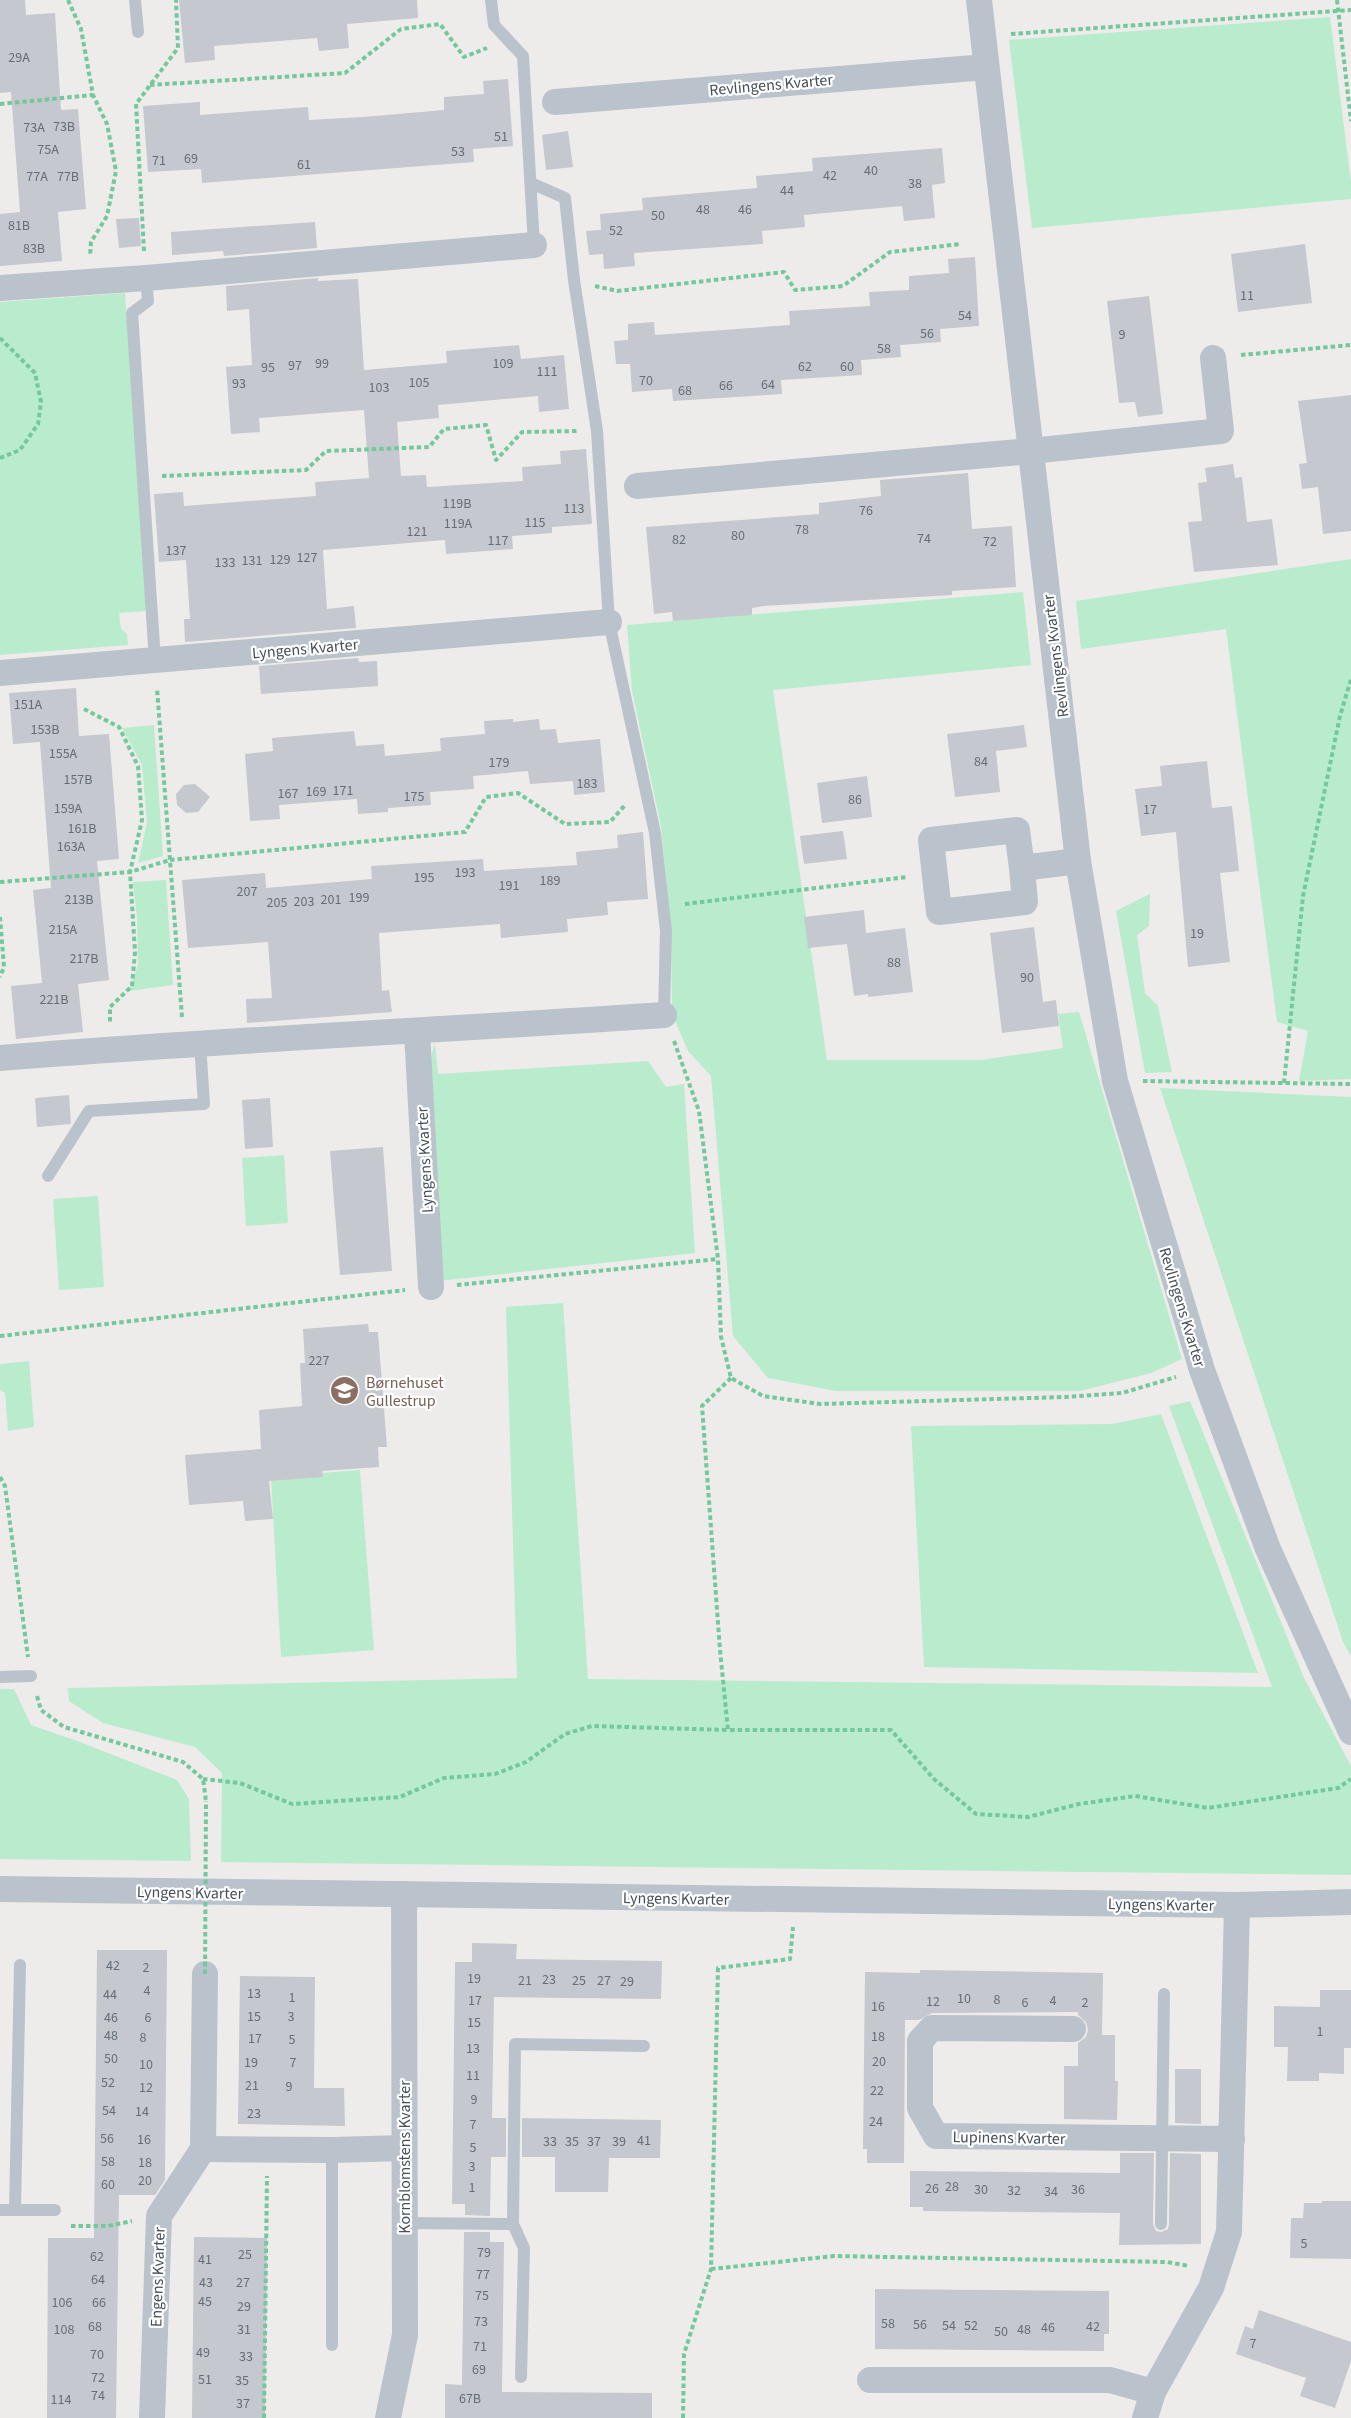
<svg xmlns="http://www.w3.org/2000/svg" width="1351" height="2418" viewBox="0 0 1351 2418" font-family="'Source Sans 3',sans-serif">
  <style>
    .green { fill: #b9eccc }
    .building { fill: #c5c8ce }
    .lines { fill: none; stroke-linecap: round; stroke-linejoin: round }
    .path { stroke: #73c99d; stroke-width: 4; stroke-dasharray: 4.5 3; stroke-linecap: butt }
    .service { stroke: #bac3cb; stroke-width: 12 }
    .minor { stroke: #bac3cb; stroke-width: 26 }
    .path-bridge { stroke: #73c99d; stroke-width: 4; stroke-dasharray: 4.5 3; stroke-linecap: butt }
    .labels { text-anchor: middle; stroke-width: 4.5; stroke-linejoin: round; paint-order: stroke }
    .number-label { font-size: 14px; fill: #656d76 }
    .street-label { font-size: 16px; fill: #454f58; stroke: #fff }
    .education-label { font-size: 16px; fill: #785e54; stroke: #fff; text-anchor: start }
  </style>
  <rect width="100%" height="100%" fill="#eeebeb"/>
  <g class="green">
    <polygon points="1330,17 1351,182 1351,199 1032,228 1009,40"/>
    <polygon points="125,293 147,611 119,613 121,629 127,634 128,645 0,655 0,302"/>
    <polygon points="1351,559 1351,1079 1299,1081 1308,1031 1277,1022 1226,629 1081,649 1076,601"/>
    <polygon points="1023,592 1031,665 773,690 827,1060 981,1060 1063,1048 1058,1014 1079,1012 1182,1359 1151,1373 1080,1391 836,1391 768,1378 733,1336 711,1076 688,1051 672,1014 671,928 661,826 632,691 627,625"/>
    <polygon points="154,725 163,856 138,863 147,823 142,765 122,728"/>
    <polygon points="166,880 173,985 129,991 138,965 137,918 133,882"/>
    <polygon points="1150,894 1149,926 1137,935 1145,993 1158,1006 1172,1072 1145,1073 1116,911"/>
    <polygon points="435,1043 438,1074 648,1061 666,1087 684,1084 695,1253 438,1281 428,1066"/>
    <polygon points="1160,1088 1351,1097 1351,1656 1343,1642"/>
    <polygon points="284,1155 288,1223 246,1226 242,1158"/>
    <polygon points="98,1196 104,1287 59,1290 53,1199"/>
    <polygon points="563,1303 588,1679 1272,1687 1169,1406 1190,1401 1304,1678 1351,1766 1351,1875 221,1862 222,1773 195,1747 103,1723 69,1701 68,1688 517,1678 506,1307"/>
    <polygon points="29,1361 34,1427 8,1431 5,1393 0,1390 0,1364"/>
    <polygon points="1161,1414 1258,1673 924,1667 911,1426 1112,1424"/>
    <polygon points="360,1470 374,1650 281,1657 271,1477"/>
    <polygon points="0,1689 14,1689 31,1725 80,1742 177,1780 189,1799 191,1861 0,1859"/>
  </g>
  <g class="building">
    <polygon points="0,0 25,0 26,15 55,13 61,110 78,109 86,209 58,212 62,261 0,266 0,214 20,212 11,92 0,93"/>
    <polygon points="179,0 417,0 418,18 347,24 349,48 319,51 317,38 214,46 215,60 185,63"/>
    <polygon points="508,79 513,146 473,149 474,162 202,183 201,169 148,172 143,106 200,102 200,115 308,107 309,120 363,117 444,110 444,97 484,94 483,81"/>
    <polygon points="568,131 573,167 546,170 542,135"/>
    <polygon points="942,148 945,183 932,185 935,218 904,221 902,206 804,215 805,227 762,231 763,244 634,253 635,266 604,269 603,254 589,255 586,231 601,230 600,214 643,210 642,198 757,188 756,176 813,171 812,158"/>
    <polygon points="139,218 141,246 119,248 116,219"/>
    <polygon points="315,222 317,248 224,256 223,251 172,255 171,232"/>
    <polygon points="1305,244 1312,303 1238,312 1231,254"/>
    <polygon points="975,257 979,326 940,329 941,342 900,345 901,357 861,360 862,375 781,380 782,394 673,401 672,389 632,392 630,364 616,364 614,341 628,340 628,324 654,322 655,335 790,325 789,311 870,306 869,292 909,290 909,276 949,273 948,259"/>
    <polygon points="318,278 318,281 358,279 364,370 447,363 446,351 519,345 521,359 564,355 569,409 539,412 538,396 438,405 439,418 397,422 401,476 426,475 427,487 523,481 522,467 561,464 560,451 586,449 592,524 552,527 552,533 512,536 513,549 446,554 445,540 323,550 327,609 354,606 356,628 185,642 184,619 190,619 186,560 159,562 154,494 183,492 184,506 316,496 315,482 369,478 364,410 259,418 260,432 231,434 226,367 252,365 249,309 227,311 226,286"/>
    <polygon points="1149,296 1163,414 1138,417 1135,402 1119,403 1107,301"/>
    <polygon points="1351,395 1351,531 1323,534 1318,487 1302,489 1299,464 1307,463 1298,401"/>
    <polygon points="1233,464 1235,478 1242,477 1247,522 1272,519 1278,565 1194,572 1188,522 1202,521 1198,483 1207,482 1205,468"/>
    <polygon points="968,473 972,529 1012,526 1016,587 952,591 952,595 764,606 752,608 752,615 673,621 672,612 654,614 646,527 819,514 819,503 881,496 880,480"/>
    <polygon points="358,658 359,662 377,661 378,686 261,694 259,666"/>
    <polygon points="76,688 79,736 109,734 119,859 97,861 109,980 78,984 83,1032 16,1039 11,986 42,983 33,890 51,888 40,742 13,744 9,693"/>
    <polygon points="513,719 513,722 539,719 540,730 556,729 558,743 600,739 605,792 574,795 573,781 530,784 528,771 473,776 474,789 430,792 431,805 388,808 388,812 358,814 357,799 279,805 280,819 250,821 245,754 273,751 272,738 354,731 356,746 384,744 385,756 441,751 440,738 485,734 484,721"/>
    <polygon points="1024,725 1027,747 996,751 1000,792 955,797 947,734"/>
    <polygon points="1207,761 1212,808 1232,806 1239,871 1220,873 1230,962 1188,967 1176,832 1141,836 1135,789 1162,786 1160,766"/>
    <polygon points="867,776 872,817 822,823 817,783"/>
    <polygon points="195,784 210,797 198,812 186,813 177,805 176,794 184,785"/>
    <polygon points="843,831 847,859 804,864 800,836"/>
    <polygon points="643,832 648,899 607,902 608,915 567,919 568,932 501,938 500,924 379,933 382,991 389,990 392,1012 247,1023 246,999 272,998 268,942 188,948 182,880 265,873 266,888 372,879 371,866 483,859 484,871 577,865 576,852 618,848 617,835"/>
    <polygon points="864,910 866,933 905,928 913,992 868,997 868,994 854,996 847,944 808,948 804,917"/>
    <polygon points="1034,927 1043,1002 1056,1000 1059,1026 1002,1033 990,933"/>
    <polygon points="69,1095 71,1124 37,1127 35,1098"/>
    <polygon points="270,1098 273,1147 245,1149 242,1100"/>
    <polygon points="383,1147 392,1271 340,1275 330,1151"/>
    <polygon points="368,1324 369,1332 378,1332 387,1447 378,1447 379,1467 322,1471 323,1477 269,1481 273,1519 245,1521 243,1501 189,1505 185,1455 261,1449 259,1410 302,1406 300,1363 305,1363 303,1329"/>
    <polygon points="472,1943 517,1944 516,1959 662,1961 661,1999 494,1997 492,2118 506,2118 506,2157 491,2157 490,2216 465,2215 465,2204 452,2204 455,1962 472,1962"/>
    <polygon points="97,1950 167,1950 165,2180 155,2195 119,2195 116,2418 47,2418 48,2238 94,2238"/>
    <polygon points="920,1970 1103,1973 1102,2035 1115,2035 1115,2081 1118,2081 1117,2120 1064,2119 1064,2066 1078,2066 1078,2043 1086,2037 1088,2030 1086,2022 1078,2015 1078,2012 932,2013 919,2020 905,2020 904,2163 867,2163 867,2149 863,2149 865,1972 920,1973"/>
    <polygon points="240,1976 315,1977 314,2088 344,2088 345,2126 238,2124"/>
    <polygon points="1320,1990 1351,1990 1351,2048 1344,2048 1344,2074 1319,2073 1319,2081 1287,2081 1288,2047 1274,2047 1274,2006 1320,2007"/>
    <polygon points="1175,2069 1201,2069 1201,2124 1175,2123"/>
    <polygon points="522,2118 661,2120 660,2158 609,2158 608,2192 555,2192 555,2157 522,2157"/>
    <polygon points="1120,2153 1154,2153 1153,2224 1156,2231 1161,2232 1168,2229 1169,2224 1170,2153 1201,2154 1201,2244 1119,2245 1120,2213 923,2211 923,2207 910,2207 910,2171 1120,2173"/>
    <polygon points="1322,2201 1351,2201 1351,2259 1290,2258 1291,2218 1303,2218 1304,2203 1322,2203"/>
    <polygon points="464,2232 490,2232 490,2242 504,2242 502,2392 652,2393 652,2418 445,2418 445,2384 462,2385"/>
    <polygon points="194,2237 267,2238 265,2418 192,2418"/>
    <polygon points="875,2289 1109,2291 1109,2334 1104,2334 1104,2351 875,2349"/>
    <polygon points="1259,2310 1351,2342 1351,2361 1335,2408 1300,2396 1306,2378 1236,2354 1245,2326 1253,2329"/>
  </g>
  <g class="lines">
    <g class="path">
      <polyline points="68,0 81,29 93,95 107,124 116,171 107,216 91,242 90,256"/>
      <polyline points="1337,0 1351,121"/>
      <polyline points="1011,34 1351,10"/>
      <polyline points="150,85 345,73 401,29 440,24 464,57 487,48"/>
      <polyline points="0,104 93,95"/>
      <polyline points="144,251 136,104 178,48 176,0"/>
      <polyline points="595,286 617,291 784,272 795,290 843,286 890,252 961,244"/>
      <polyline points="0,338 35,373 41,402 38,424 20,450 0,458"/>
      <polyline points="1241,355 1351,345"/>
      <polyline points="162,476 306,470 326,451 429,447 444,429 486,425 496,460 522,432 577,431"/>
      <polyline points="84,709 119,727 138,766 142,820 130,872 135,952 132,986 110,1007 110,1022"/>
      <polyline points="0,882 130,872 170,860 157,688"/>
      <polyline points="685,904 907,877"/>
      <polyline points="0,917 4,967 0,977"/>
      <polyline points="182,1017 170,860 465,832 486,797 518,793 565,824 610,822 626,804"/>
      <polyline points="674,1041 699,1111 718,1259 721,1337 731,1378 763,1396 820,1404 1065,1397 1122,1393 1176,1377"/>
      <polyline points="1143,1081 1351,1084"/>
      <polyline points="1284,1083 1303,896 1340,716 1351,679"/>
      <polyline points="457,1285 718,1259"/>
      <polyline points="0,1336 405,1290"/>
      <polyline points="731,1378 702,1406 720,1650 728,1730 891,1730 934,1779 976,1814 1028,1817 1079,1804 1135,1796 1208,1808 1338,1788 1351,1779"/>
      <polyline points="0,1477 5,1486 28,1657"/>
      <polyline points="37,1696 41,1710 64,1727 183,1762 203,1779 206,1801"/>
      <polyline points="203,1779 240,1783 292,1804 400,1797 444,1778 495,1774 526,1762 565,1734 592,1726 728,1730"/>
      <polyline points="71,2226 108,2226 132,2221"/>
      <polyline points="711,2269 834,2256 1167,2262 1189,2266"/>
      <polyline points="264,2418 267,2176"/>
      <polyline points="683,2418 684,2354 711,2269 718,1968 790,1959 793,1927"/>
    </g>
    <g class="service">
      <polyline points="135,0 138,32"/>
      <polyline points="491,0 494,25 523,56 534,245"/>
      <polyline points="531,183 565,198 574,280 597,431 609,622 655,833 666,931 664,1015"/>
      <polyline points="146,278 148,301 132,313 155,661"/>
      <polyline points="48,1176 89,1111 204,1104 200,1044"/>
      <polyline points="0,1677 31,1676"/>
      <polyline points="0,2210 55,2210"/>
      <polyline points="15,2210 20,1965"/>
      <polyline points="404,2223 513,2224 515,2044 644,2046"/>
      <polyline points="513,2224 524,2248 521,2377"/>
      <polyline points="1161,2224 1164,1994"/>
      <polyline points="332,2345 332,2150"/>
    </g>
    <g class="minor">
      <polyline points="979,0 1078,861 1115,1081 1202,1370 1268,1549 1351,1732"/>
      <polyline points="555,102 986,67"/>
      <polyline points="0,288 146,278 534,245"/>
      <polyline points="637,486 1031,451 1221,431 1213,358"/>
      <polyline points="0,673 609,622"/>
      <polyline points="1022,868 1017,830 931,840 939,912 1025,902 1022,868 1078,861"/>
      <polyline points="417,1032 431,1287"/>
      <path d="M0,1058c221,-18 443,-28 664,-43"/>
      <polyline points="0,1889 1237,1905 1351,1902"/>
      <polyline points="1073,2029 932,2028 920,2041 920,2108 936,2136 1232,2139"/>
      <polyline points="203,2149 332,2150 404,2148"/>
      <polyline points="870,2380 1110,2380 1153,2392"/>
      <polyline points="152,2418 159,2216 203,2149 205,1974"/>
      <polyline points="388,2418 405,2335 404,1894"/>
      <polyline points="1145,2418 1153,2392 1211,2288 1229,2232 1237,1905"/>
    </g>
    <polyline class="path-bridge" points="205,1974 206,1801"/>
  </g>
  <defs>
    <symbol id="school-disc" viewBox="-11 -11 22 22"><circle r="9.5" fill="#8d6e63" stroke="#fff"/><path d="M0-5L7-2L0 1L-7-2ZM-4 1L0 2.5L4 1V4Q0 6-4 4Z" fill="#fff"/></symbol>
  </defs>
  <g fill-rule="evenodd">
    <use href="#school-disc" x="328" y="1374" width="33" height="33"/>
  </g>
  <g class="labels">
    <g class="number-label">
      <text x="19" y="62">29A</text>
      <text x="64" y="131">73B</text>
      <text x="34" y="132">73A</text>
      <text x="501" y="141">51</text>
      <text x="48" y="154">75A</text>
      <text x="458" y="156">53</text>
      <text x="191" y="163">69</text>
      <text x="159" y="165">71</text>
      <text x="304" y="169">61</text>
      <text x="871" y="175">40</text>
      <text x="830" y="180">42</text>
      <text x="37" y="181">77A</text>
      <text x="68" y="181">77B</text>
      <text x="915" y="188">38</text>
      <text x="787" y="195">44</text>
      <text x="703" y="214">48</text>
      <text x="745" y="214">46</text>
      <text x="658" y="220">50</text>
      <text x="19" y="230">81B</text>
      <text x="616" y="235">52</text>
      <text x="34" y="253">83B</text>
      <text x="1247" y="300">11</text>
      <text x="965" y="320">54</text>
      <text x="927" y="338">56</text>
      <text x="1122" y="339">9</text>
      <text x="884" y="353">58</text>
      <text x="322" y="368">99</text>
      <text x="503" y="368">109</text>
      <text x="295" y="370">97</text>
      <text x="805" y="371">62</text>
      <text x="847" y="371">60</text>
      <text x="268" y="372">95</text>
      <text x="547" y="376">111</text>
      <text x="646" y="385">70</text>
      <text x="419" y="387">105</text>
      <text x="239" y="388">93</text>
      <text x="768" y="389">64</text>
      <text x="726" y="390">66</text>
      <text x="379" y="392">103</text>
      <text x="685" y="395">68</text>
      <text x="457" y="508">119B</text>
      <text x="574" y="513">113</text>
      <text x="866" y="515">76</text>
      <text x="535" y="527">115</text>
      <text x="458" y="528">119A</text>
      <text x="802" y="534">78</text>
      <text x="417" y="536">121</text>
      <text x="738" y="540">80</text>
      <text x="924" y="543">74</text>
      <text x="679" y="544">82</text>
      <text x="498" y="545">117</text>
      <text x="990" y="546">72</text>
      <text x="176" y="555">137</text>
      <text x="307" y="562">127</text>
      <text x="280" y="564">129</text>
      <text x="252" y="565">131</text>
      <text x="225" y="567">133</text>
      <text x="28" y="709">151A</text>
      <text x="45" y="734">153B</text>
      <text x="63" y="758">155A</text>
      <text x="981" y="766">84</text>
      <text x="499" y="767">179</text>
      <text x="78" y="784">157B</text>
      <text x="587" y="788">183</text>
      <text x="343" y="795">171</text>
      <text x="316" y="796">169</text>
      <text x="288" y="798">167</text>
      <text x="414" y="801">175</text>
      <text x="855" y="804">86</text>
      <text x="68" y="813">159A</text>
      <text x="1150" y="814">17</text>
      <text x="82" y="833">161B</text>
      <text x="71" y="851">163A</text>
      <text x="465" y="877">193</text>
      <text x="424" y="882">195</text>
      <text x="550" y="885">189</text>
      <text x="509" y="890">191</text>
      <text x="247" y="896">207</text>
      <text x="359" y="902">199</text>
      <text x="79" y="904">213B</text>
      <text x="331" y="904">201</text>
      <text x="304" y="906">203</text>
      <text x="277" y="907">205</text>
      <text x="63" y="934">215A</text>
      <text x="1197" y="938">19</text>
      <text x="84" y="963">217B</text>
      <text x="894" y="967">88</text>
      <text x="1027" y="982">90</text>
      <text x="54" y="1004">221B</text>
      <text x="319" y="1365">227</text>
      <text x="113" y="1970">42</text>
      <text x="146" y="1972">2</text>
      <text x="474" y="1983">19</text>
      <text x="549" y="1984">23</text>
      <text x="525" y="1985">21</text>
      <text x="579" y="1985">25</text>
      <text x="604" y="1985">27</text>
      <text x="627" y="1986">29</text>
      <text x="147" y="1995">4</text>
      <text x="254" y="1998">13</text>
      <text x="110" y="1999">44</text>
      <text x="292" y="2002">1</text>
      <text x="964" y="2003">10</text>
      <text x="997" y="2004">8</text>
      <text x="475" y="2005">17</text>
      <text x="1053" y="2005">4</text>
      <text x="933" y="2006">12</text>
      <text x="1025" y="2007">6</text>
      <text x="1085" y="2007">2</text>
      <text x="878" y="2011">16</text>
      <text x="254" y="2021">15</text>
      <text x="291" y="2021">3</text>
      <text x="111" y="2022">46</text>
      <text x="148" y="2022">6</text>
      <text x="474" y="2027">15</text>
      <text x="1320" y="2036">1</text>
      <text x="111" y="2040">48</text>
      <text x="878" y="2041">18</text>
      <text x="143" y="2042">8</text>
      <text x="255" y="2043">17</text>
      <text x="292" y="2044">5</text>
      <text x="473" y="2053">13</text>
      <text x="111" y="2063">50</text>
      <text x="879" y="2066">20</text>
      <text x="251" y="2067">19</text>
      <text x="293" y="2067">7</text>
      <text x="146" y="2069">10</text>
      <text x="473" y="2080">11</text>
      <text x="108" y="2087">52</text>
      <text x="252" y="2090">21</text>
      <text x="289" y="2091">9</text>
      <text x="146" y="2092">12</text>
      <text x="877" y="2095">22</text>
      <text x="474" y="2104">9</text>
      <text x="109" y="2115">54</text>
      <text x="142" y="2116">14</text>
      <text x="254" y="2118">23</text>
      <text x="876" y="2126">24</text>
      <text x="473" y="2129">7</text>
      <text x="107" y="2143">56</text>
      <text x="144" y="2144">16</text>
      <text x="644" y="2145">41</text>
      <text x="550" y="2146">33</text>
      <text x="572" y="2146">35</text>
      <text x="594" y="2146">37</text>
      <text x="619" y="2146">39</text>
      <text x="473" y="2152">5</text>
      <text x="108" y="2166">58</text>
      <text x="145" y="2167">18</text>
      <text x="472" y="2171">3</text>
      <text x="145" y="2185">20</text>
      <text x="108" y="2189">60</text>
      <text x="952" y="2191">28</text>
      <text x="472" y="2192">1</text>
      <text x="932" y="2193">26</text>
      <text x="981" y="2194">30</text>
      <text x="1078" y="2194">36</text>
      <text x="1014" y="2195">32</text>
      <text x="1051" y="2196">34</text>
      <text x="1304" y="2248">5</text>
      <text x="484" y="2257">79</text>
      <text x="245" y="2259">25</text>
      <text x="97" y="2261">62</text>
      <text x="205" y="2264">41</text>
      <text x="483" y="2279">77</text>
      <text x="98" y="2284">64</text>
      <text x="206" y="2287">43</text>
      <text x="243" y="2287">27</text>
      <text x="482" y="2300">75</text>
      <text x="205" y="2306">45</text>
      <text x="62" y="2307">106</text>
      <text x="99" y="2307">66</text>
      <text x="244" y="2311">29</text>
      <text x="481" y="2326">73</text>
      <text x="888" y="2328">58</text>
      <text x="920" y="2329">56</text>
      <text x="949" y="2330">54</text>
      <text x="971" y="2330">52</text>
      <text x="95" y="2331">68</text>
      <text x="1093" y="2331">42</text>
      <text x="1048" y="2332">46</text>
      <text x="64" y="2334">108</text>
      <text x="244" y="2334">31</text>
      <text x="1024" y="2334">48</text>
      <text x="1001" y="2336">50</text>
      <text x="1253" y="2348">7</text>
      <text x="480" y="2351">71</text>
      <text x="203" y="2357">49</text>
      <text x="97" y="2359">70</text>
      <text x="246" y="2361">33</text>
      <text x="479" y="2374">69</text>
      <text x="98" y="2382">72</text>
      <text x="205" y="2384">51</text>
      <text x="242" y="2385">35</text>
      <text x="98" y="2400">74</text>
      <text x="470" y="2403">67B</text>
      <text x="61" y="2404">114</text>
      <text x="243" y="2408">37</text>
    </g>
    <g class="street-label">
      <text transform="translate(771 84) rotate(-5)" y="6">Revlingens Kvarter</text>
      <text transform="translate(305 648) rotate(-5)" y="6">Lyngens Kvarter</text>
      <text transform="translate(1055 656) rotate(-97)" y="6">Revlingens Kvarter</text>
      <text transform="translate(424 1160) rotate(-93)" y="6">Lyngens Kvarter</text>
      <text transform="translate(1183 1307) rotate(73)" y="6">Revlingens Kvarter</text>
      <text transform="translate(190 1892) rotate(1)" y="6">Lyngens Kvarter</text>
      <text transform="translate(676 1898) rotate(1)" y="6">Lyngens Kvarter</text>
      <text transform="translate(1161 1904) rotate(1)" y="6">Lyngens Kvarter</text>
      <text transform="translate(1009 2137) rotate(1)" y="6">Lupinens Kvarter</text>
      <text transform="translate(404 2157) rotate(-90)" y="6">Kornblomstens Kvarter</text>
      <text transform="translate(157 2277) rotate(-88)" y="6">Engens Kvarter</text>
    </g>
    <g class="education-label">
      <text x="366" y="1388">Børnehuset<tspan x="366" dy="18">Gullestrup</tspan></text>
    </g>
  </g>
</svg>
